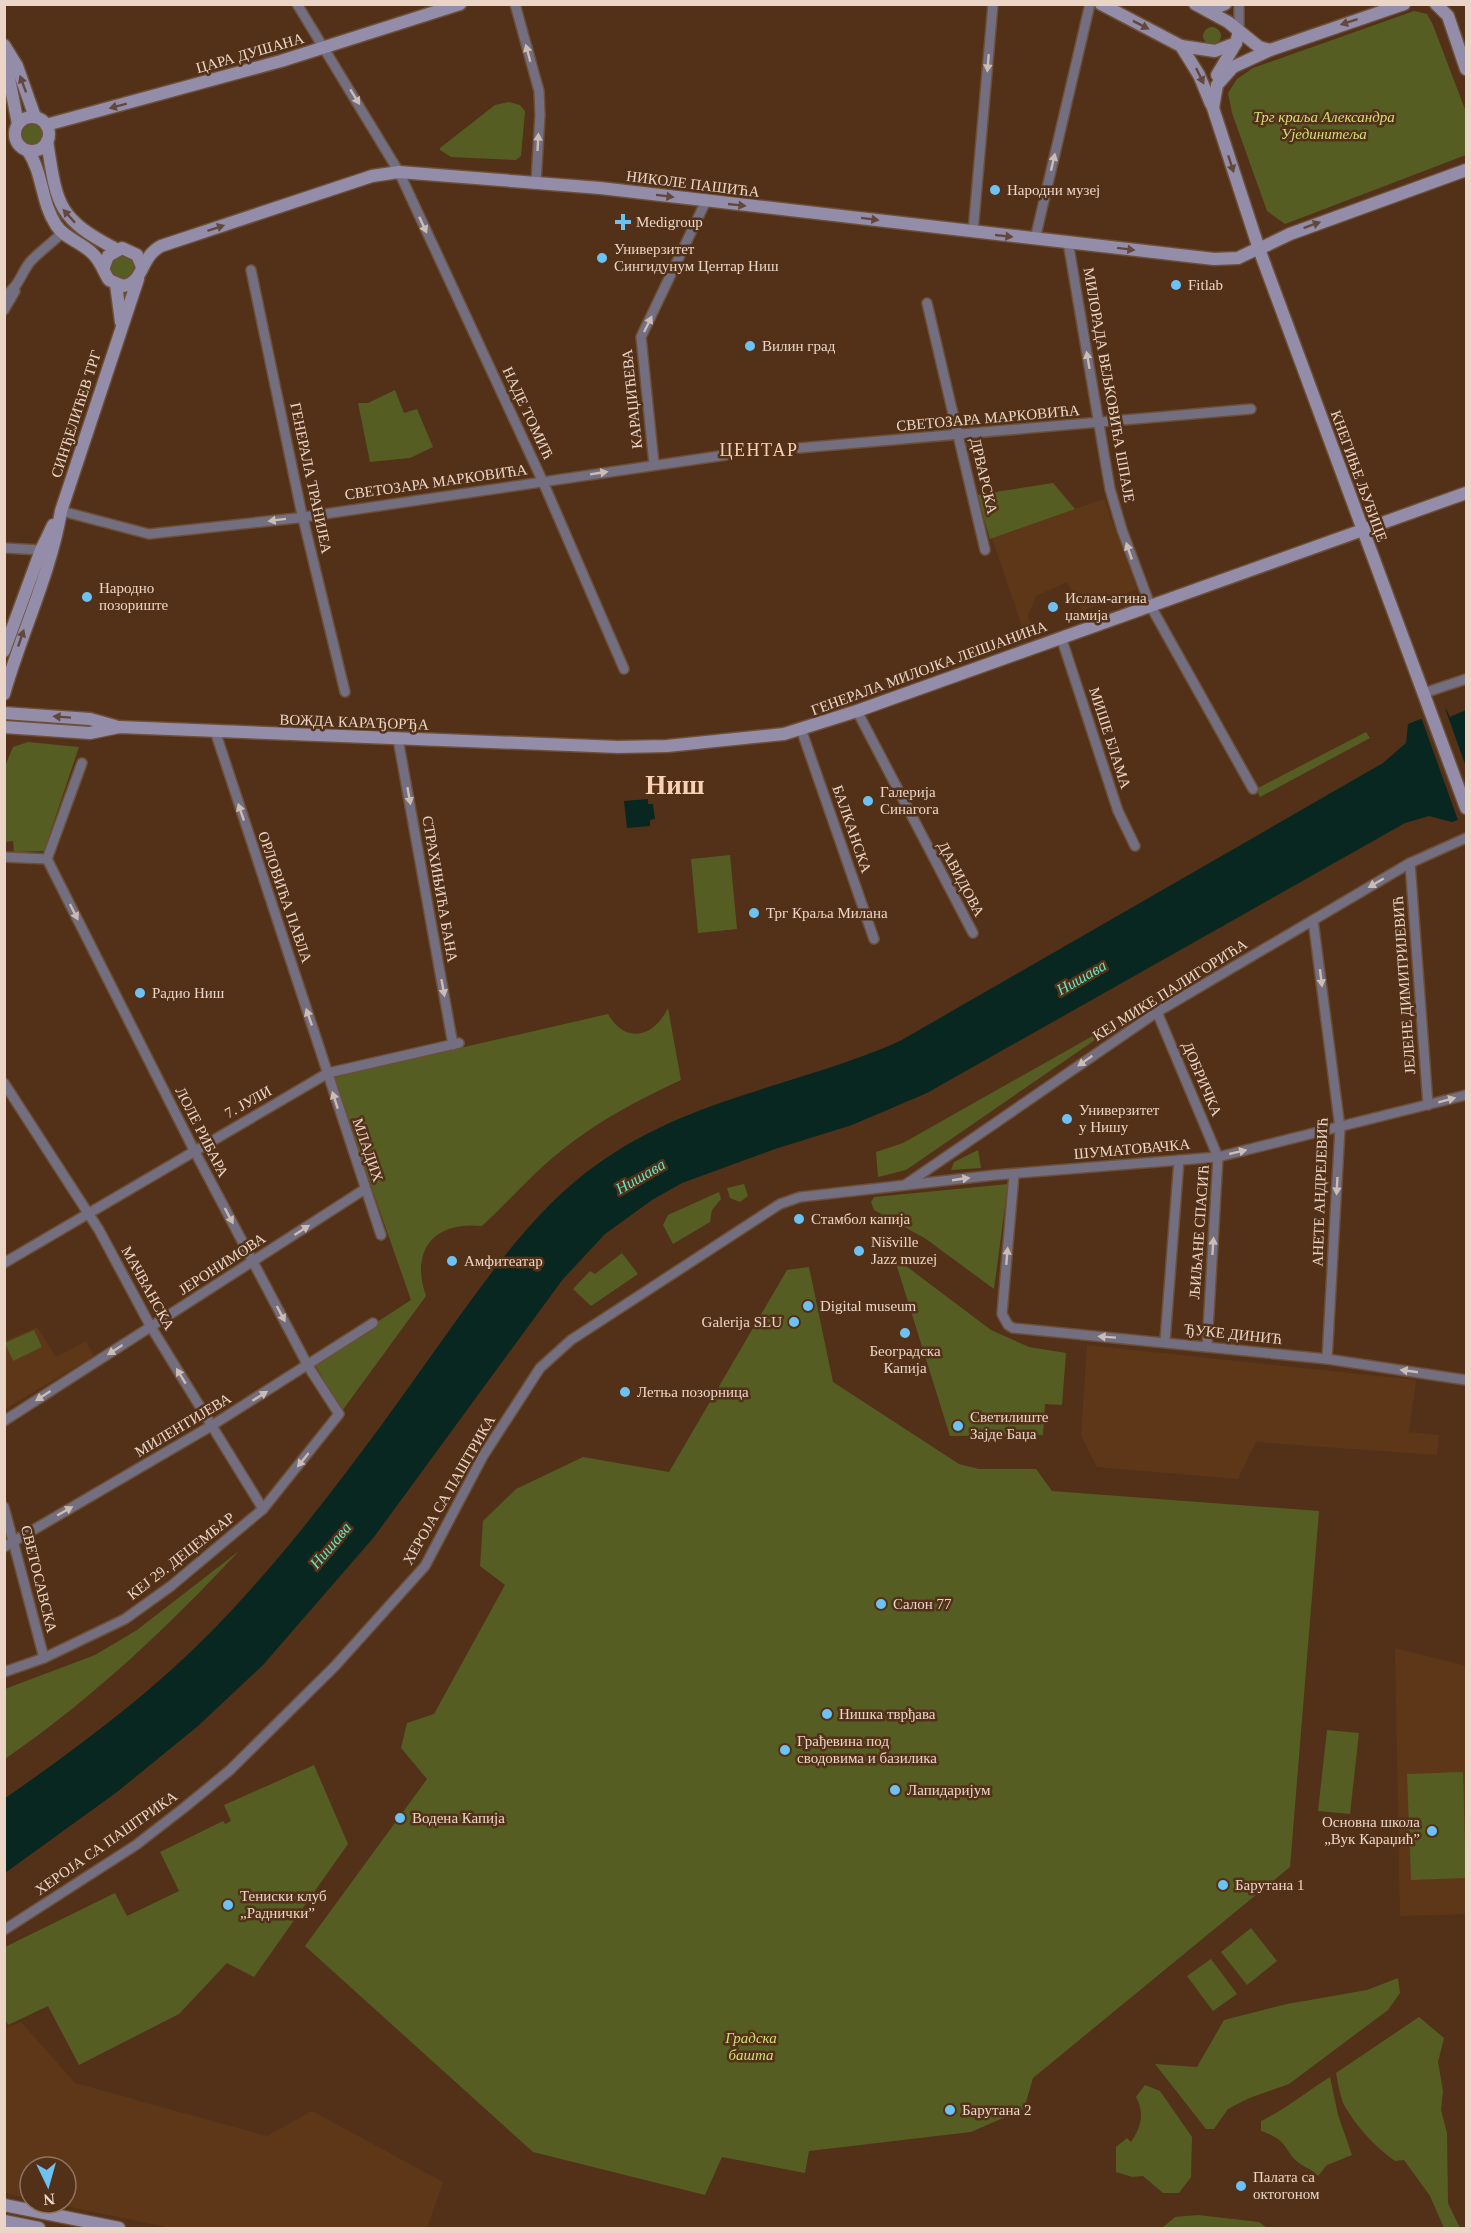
<svg xmlns="http://www.w3.org/2000/svg" width="1471" height="2233" viewBox="0 0 1471 2233" font-family="'Times New Roman',serif">
  <style>
    .built { fill: #5e3718 }
    .green { fill: #555d23 }
    .water { fill: #072720 }
    .pier { fill: #523118 }
    .lines { fill: none; stroke-linecap: round; stroke-linejoin: round }
    .street-casing { stroke: #6d4f38; stroke-width: 12 }
    .secondary-casing { stroke: #6d4f38; stroke-width: 15 }
    .street { stroke: #736f81; stroke-width: 9 }
    .secondary { stroke: #938da9; stroke-width: 12 }
    .oneway { fill: #62483c }
    .oneway2 { fill: #ccbcb6 }
    .poi-dot { fill: #6dc2f3; stroke: #523118; stroke-width: 2 }
    .labels { text-anchor: middle; stroke-width: 5; stroke-linejoin: round; paint-order: stroke }
    .street-label { font-size: 15px; fill: #ead5c7; stroke: #523118 }
    .park-label { font-size: 15px; font-style: italic; fill: #d1df79; stroke: #523118 }
    .poi-label { font-size: 15px; fill: #ead5c7; stroke: #523118; text-anchor: start }
    .water-label { font-size: 16px; font-style: italic; fill: #5de6c7; stroke: #523118 }
    .quarter-label { font-size: 18px; letter-spacing: 1.5px; fill: #fad0b3; stroke: #523118 }
    .town-label { font-size: 27px; font-weight: bold; fill: #fad0b3; stroke: #523118 }
  </style>
  <rect width="100%" height="100%" fill="#523118"/>
  <g class="built">
    <polygon points="1053,483 1075,509 1104,499 1137,589 1082,611 1067,582 1036,596 1028,616 1032,626 1023,629 977,495"/>
    <polygon points="37,1327 56,1357 86,1341 94,1356 5,1409 4,1341"/>
    <polygon points="1087,1345 1416,1380 1409,1432 1439,1435 1437,1455 1256,1442 1238,1479 1097,1467 1081,1435"/>
    <polygon points="1395,1648 1466,1666 1466,1914 1400,1916"/>
    <polygon points="21,2022 75,2083 267,2136 312,2111 443,2182 427,2228 171,2228 51,2203 66,2203 66,2167 30,2167 30,2199 5,2193 5,2028"/>
  </g>
  <g class="green">
    <polygon points="1414,11 1427,14 1433,25 1466,112 1466,155 1285,224 1267,211 1232,113 1228,93 1237,79 1253,68"/>
    <circle cx="1212" cy="36" r="9"/>
    <polygon points="509,102 520,105 525,111 521,156 516,160 451,157 440,150 440,148 495,105"/>
    <circle cx="31" cy="134" r="13"/>
    <polygon points="125,252 138,265 129,281 111,276 108,262"/>
    <polygon points="395,390 404,413 417,409 433,447 410,458 370,462 358,403 368,403"/>
    <polygon points="1053,483 1075,509 990,539 977,495"/>
    <polygon points="1366,732 1370,738 1260,797 1256,789"/>
    <polygon points="28,742 79,747 44,851 14,852 13,841 5,842 5,766 13,747"/>
    <polygon points="730,855 737,929 698,933 691,859"/>
    <path d="M668,1008l13,72c-41,19 -83,41 -119,70 -28,22 -53,51 -80,76 -48,-5 -72,24 -56,70l-84,115 -28,-48 97,-63 -78,-223 275,-63c18,31 46,23 60,-6z"/>
    <polygon points="1105,1029 1111,1029 906,1170 878,1177 876,1152 903,1143"/>
    <polygon points="978,1150 981,1168 951,1170 954,1162"/>
    <polygon points="744,1184 748,1196 740,1202 730,1198 727,1188"/>
    <polygon points="1008,1184 994,1289 926,1239 874,1210 871,1202 874,1197"/>
    <polygon points="719,1192 721,1199 712,1210 710,1222 673,1244 663,1225 668,1215"/>
    <polygon points="622,1253 638,1274 591,1306 573,1289 590,1271 595,1274"/>
    <polygon points="894,1257 991,1330 1029,1347 1066,1353 1062,1405 1045,1404 1043,1435 950,1436"/>
    <polygon points="809,1267 833,1382 959,1464 979,1469 1036,1469 1052,1491 1319,1511 1290,1867 1033,2078 1024,2109 971,2132 809,2151 805,2173 722,2157 705,2195 533,2152 305,1946 427,1779 401,1748 407,1723 434,1714 505,1585 480,1566 483,1521 516,1489 583,1457 669,1472 787,1270"/>
    <polygon points="34,1330 42,1347 13,1361 5,1343"/>
    <path d="M239,1551c-72,77 -147,148 -234,208v-70l90,-34 42,-25z"/>
    <polygon points="1327,1730 1359,1733 1350,1814 1318,1811"/>
    <polygon points="314,1765 348,1844 254,1977 227,1963 179,2014 79,2065 48,2006 8,2025 4,2018 5,1947 115,1893 127,1916 179,1891 160,1852 223,1821 225,1824 231,1821 224,1805"/>
    <polygon points="1463,1772 1466,1878 1411,1880 1407,1774"/>
    <polygon points="1251,1928 1277,1961 1247,1985 1221,1952"/>
    <polygon points="1211,1959 1237,1994 1213,2011 1187,1976"/>
    <polygon points="1398,1978 1400,1993 1388,2010 1289,2084 1247,2099 1228,2109 1214,2129 1206,2129 1155,2064 1197,2067 1224,2020 1287,2004 1367,1990"/>
    <path d="M1419,2017l25,21 -6,24 5,29 -2,19 6,23 1,70 12,25h-16l-14,-32 -26,-36 -9,1c-20,-14 -39,-35 -51,-56 -4,-9 -6,-22 -8,-32z"/>
    <path d="M1330,2077l8,38 14,40 -25,10 -9,11c-6,-7 -9,-6 -16,-11 -20,-13 -10,-24 -41,-34v-10c25,-12 45,-29 69,-44z"/>
    <path d="M1145,2085l15,6 32,46 -1,40 -12,16h-16l-20,-17 -11,1 -16,-5v-25l11,-9 4,4c10,-14 14,-29 5,-45z"/>
    <polygon points="1198,2215 1259,2222 1267,2228 1162,2228 1175,2217"/>
  </g>
  <g class="water">
    <path d="M1446,709l4,8 16,-7v107l-14,5 -23,-6 -24,7 -478,270 -75,32 -77,24 -93,34 -30,17 -47,34 -42,45 -189,258 -111,128 -65,61 -81,66 -112,81 -1,-74c73,-51 145,-104 207,-167 51,-52 97,-109 140,-166 38,-50 74,-102 110,-152 41,-56 81,-111 138,-151 90,-65 202,-78 301,-122l483,-278 23,-20 2,-19z"/>
    <polygon points="648,799 648,804 653,804 655,819 650,820 650,826 627,828 624,801"/>
  </g>
  <polygon class="pier" points="1445,708 1466,767 1466,820 1459,823 1421,717"/>
  <g class="lines">
    <defs>
      <g id="street">
        <polyline points="297,4 399,172 543,482 624,669"/>
        <polyline points="515,4 539,91 540,115 536,182"/>
        <polyline points="1239,31 1239,4"/>
        <polyline points="973,232 993,4"/>
        <polyline points="1035,239 1090,4"/>
        <polyline points="1068,242 1110,489 1122,530 1150,605 1253,789"/>
        <polyline points="251,270 301,510 345,692"/>
        <path d="M4,296c15,-9 16,-21 26,-34 10,-11 22,-19 33,-30"/>
        <polyline points="927,303 985,550"/>
        <polyline points="4,310 15,291"/>
        <polyline points="799,448 1251,409"/>
        <polyline points="654,464 641,337 706,201"/>
        <polyline points="61,511 149,534 297,518 726,455"/>
        <polyline points="4,548 41,550"/>
        <polyline points="1061,637 1118,811 1135,846"/>
        <polyline points="1424,693 1466,679"/>
        <polyline points="857,711 973,933"/>
        <polyline points="801,729 874,939"/>
        <polyline points="215,731 381,1235"/>
        <polyline points="398,739 453,1045"/>
        <polyline points="4,857 47,859"/>
        <polyline points="47,859 82,763"/>
        <polyline points="1410,863 1428,1105"/>
        <polyline points="1313,920 1340,1128 1327,1359"/>
        <polyline points="1157,1012 1218,1157 1207,1346"/>
        <polyline points="4,1083 99,1230 151,1327 263,1509"/>
        <polyline points="1014,1174 1002,1314 1008,1325 1013,1328 1327,1359 1466,1380"/>
        <polyline points="905,1185 1157,1012 1410,863 1466,838"/>
        <polyline points="4,1263 328,1073 459,1043"/>
        <polyline points="1165,1341 1179,1160"/>
        <polyline points="4,1421 365,1189"/>
        <polyline points="4,1507 44,1658"/>
        <polyline points="4,1547 211,1426 373,1323"/>
        <polyline points="4,1672 44,1658 125,1619 171,1586 263,1509 339,1414 308,1366 194,1150 47,859"/>
        <polyline points="4,1930 136,1845 185,1807 230,1770 335,1666 425,1566 483,1456 540,1368 571,1340 780,1204 800,1197 995,1175 1218,1157 1466,1095"/>
      </g>
      <g id="secondary">
        <polyline points="1101,4 1181,46 1199,75 1211,104"/>
        <polyline points="1195,4 1228,22 1259,47 1270,50"/>
        <polyline points="1404,4 1270,50 1233,67 1217,85 1213,108 1259,249 1466,808"/>
        <polyline points="1436,4 1448,16 1466,69"/>
        <polyline points="1208,11 1225,4"/>
        <polyline points="4,45 17,66 35,117"/>
        <polyline points="1181,46 1215,51 1236,43"/>
        <polyline points="7,53 7,68 18,124"/>
        <polyline points="1217,75 1236,43 1239,31"/>
        <circle cx="32" cy="134" r="17"/>
        <polyline points="46,125 281,61 460,4"/>
        <path d="M47,141c10,63 9,77 69,108"/>
        <path d="M28,151c15,22 13,51 28,74 8,13 25,17 36,28 9,8 11,18 17,27l14,6c22,-4 16,-28 38,-40l211,-70 27,-4 201,16 614,71 24,-1 21,-10"/>
        <polyline points="1259,249 1290,234 1466,170"/>
        <polyline points="104,267 108,256 122,248 137,255 142,267"/>
        <polyline points="116,284 121,322"/>
        <polyline points="4,651 41,550 53,525"/>
        <path d="M4,694c17,-60 47,-122 57,-183l77,-232"/>
        <polyline points="4,713 90,719 115,726"/>
        <polyline points="4,727 90,733 119,727 618,747 667,746 784,734 857,711 1466,493"/>
        <polyline points="4,2205 119,2228"/>
        <polyline points="4,2221 39,2228"/>
      </g>
    </defs>
    <use href="#street" class="street-casing"/>
    <use href="#secondary" class="secondary-casing"/>
    <use href="#street" class="street"/>
    <use href="#secondary" class="secondary"/>
  </g>
  <defs><path id="oneway-solid" d="M-6-.8H1V-3.2L6.5 0L1 3.2V.8H-6Z" transform="scale(1.5)"/></defs>
  <g class="oneway">
    <use href="#oneway-solid" transform="translate(1349 22) rotate(162)"/>
    <use href="#oneway-solid" transform="translate(1141 25) rotate(27)"/>
    <use href="#oneway-solid" transform="translate(1200 76) rotate(64)"/>
    <use href="#oneway-solid" transform="translate(23 84) rotate(-110)"/>
    <use href="#oneway-solid" transform="translate(118 106) rotate(165)"/>
    <use href="#oneway-solid" transform="translate(1231 164) rotate(72)"/>
    <use href="#oneway-solid" transform="translate(665 196) rotate(7)"/>
    <use href="#oneway-solid" transform="translate(737 205) rotate(6)"/>
    <use href="#oneway-solid" transform="translate(69 216) rotate(-132)"/>
    <use href="#oneway-solid" transform="translate(870 219) rotate(7)"/>
    <use href="#oneway-solid" transform="translate(1312 225) rotate(-20)"/>
    <use href="#oneway-solid" transform="translate(216 228) rotate(-18)"/>
    <use href="#oneway-solid" transform="translate(1004 236) rotate(6)"/>
    <use href="#oneway-solid" transform="translate(1126 249) rotate(7)"/>
    <use href="#oneway-solid" transform="translate(21 638) rotate(-71)"/>
    <use href="#oneway-solid" transform="translate(62 717) rotate(-176)"/>
  </g>
  <g class="oneway2">
    <use href="#oneway-solid" transform="translate(528 53) rotate(-105)"/>
    <use href="#oneway-solid" transform="translate(988 63) rotate(95)"/>
    <use href="#oneway-solid" transform="translate(355 97) rotate(58)"/>
    <use href="#oneway-solid" transform="translate(538 142) rotate(-87)"/>
    <use href="#oneway-solid" transform="translate(1053 162) rotate(-77)"/>
    <use href="#oneway-solid" transform="translate(423 225) rotate(65)"/>
    <use href="#oneway-solid" transform="translate(648 324) rotate(-64)"/>
    <use href="#oneway-solid" transform="translate(1088 360) rotate(-100)"/>
    <use href="#oneway-solid" transform="translate(599 473) rotate(-9)"/>
    <use href="#oneway-solid" transform="translate(277 520) rotate(173)"/>
    <use href="#oneway-solid" transform="translate(1129 551) rotate(-109)"/>
    <use href="#oneway-solid" transform="translate(409 796) rotate(80)"/>
    <use href="#oneway-solid" transform="translate(241 812) rotate(-109)"/>
    <use href="#oneway-solid" transform="translate(1376 883) rotate(150)"/>
    <use href="#oneway-solid" transform="translate(74 912) rotate(63)"/>
    <use href="#oneway-solid" transform="translate(1321 978) rotate(83)"/>
    <use href="#oneway-solid" transform="translate(443 988) rotate(80)"/>
    <use href="#oneway-solid" transform="translate(309 1017) rotate(-109)"/>
    <use href="#oneway-solid" transform="translate(1085 1061) rotate(145)"/>
    <use href="#oneway-solid" transform="translate(335 1100) rotate(-108)"/>
    <use href="#oneway-solid" transform="translate(1447 1100) rotate(-15)"/>
    <use href="#oneway-solid" transform="translate(1238 1152) rotate(-13)"/>
    <use href="#oneway-solid" transform="translate(961 1179) rotate(-8)"/>
    <use href="#oneway-solid" transform="translate(1337 1186) rotate(93)"/>
    <use href="#oneway-solid" transform="translate(229 1216) rotate(62)"/>
    <use href="#oneway-solid" transform="translate(302 1230) rotate(-33)"/>
    <use href="#oneway-solid" transform="translate(1213 1246) rotate(-86)"/>
    <use href="#oneway-solid" transform="translate(1007 1256) rotate(-85)"/>
    <use href="#oneway-solid" transform="translate(281 1314) rotate(62)"/>
    <use href="#oneway-solid" transform="translate(1107 1337) rotate(-176)"/>
    <use href="#oneway-solid" transform="translate(115 1350) rotate(147)"/>
    <use href="#oneway-solid" transform="translate(1409 1371) rotate(-172)"/>
    <use href="#oneway-solid" transform="translate(181 1376) rotate(-121)"/>
    <use href="#oneway-solid" transform="translate(43 1396) rotate(147)"/>
    <use href="#oneway-solid" transform="translate(260 1396) rotate(-32)"/>
    <use href="#oneway-solid" transform="translate(303 1460) rotate(129)"/>
    <use href="#oneway-solid" transform="translate(65 1511) rotate(-30)"/>
  </g>
  <g class="poi-dot">
    <circle cx="995" cy="190" r="6"/>
    <path d="M620 213h6v6h6v6h-6v6h-6v-6h-6v-6h6z"/>
    <circle cx="602" cy="258" r="6"/>
    <circle cx="1176" cy="285" r="6"/>
    <circle cx="750" cy="346" r="6"/>
    <circle cx="87" cy="597" r="6"/>
    <circle cx="1053" cy="607" r="6"/>
    <circle cx="868" cy="801" r="6"/>
    <circle cx="754" cy="913" r="6"/>
    <circle cx="140" cy="993" r="6"/>
    <circle cx="1067" cy="1119" r="6"/>
    <circle cx="799" cy="1219" r="6"/>
    <circle cx="859" cy="1251" r="6"/>
    <circle cx="452" cy="1261" r="6"/>
    <circle cx="808" cy="1306" r="6"/>
    <circle cx="794" cy="1322" r="6"/>
    <circle cx="905" cy="1333" r="6"/>
    <circle cx="625" cy="1392" r="6"/>
    <circle cx="958" cy="1426" r="6"/>
    <circle cx="881" cy="1604" r="6"/>
    <circle cx="827" cy="1714" r="6"/>
    <circle cx="785" cy="1750" r="6"/>
    <circle cx="895" cy="1790" r="6"/>
    <circle cx="400" cy="1818" r="6"/>
    <circle cx="1432" cy="1831" r="6"/>
    <circle cx="1223" cy="1885" r="6"/>
    <circle cx="228" cy="1905" r="6"/>
    <circle cx="950" cy="2110" r="6"/>
    <circle cx="1241" cy="2186" r="6"/>
  </g>
  <g class="labels">
    <g class="street-label">
      <text transform="translate(250 53) rotate(-16)" y="5">ЦАРА ДУШАНА</text>
      <text transform="translate(693 184) rotate(7)" y="5">НИКОЛЕ ПАШИЋА</text>
      <text transform="translate(1109 385) rotate(80)" y="5">МИЛОРАДА ВЕЉКОВИЋА ШПАЈЕ</text>
      <text transform="translate(632 399) rotate(-96)" y="5">КАРАЏИЋЕВА</text>
      <text transform="translate(528 413) rotate(65)" y="5">НАДЕ ТОМИЋ</text>
      <text transform="translate(76 414) rotate(-72)" y="5">СИНЂЕЛИЋЕВ ТРГ</text>
      <text transform="translate(988 418) rotate(-5)" y="5">СВЕТОЗАРА МАРКОВИЋА</text>
      <text transform="translate(984 476) rotate(77)" y="5">ДРВАРСКА</text>
      <text transform="translate(1359 476) rotate(70)" y="5">КНЕГИЊЕ ЉУБИЦЕ</text>
      <text transform="translate(311 478) rotate(78)" y="5">ГЕНЕРАЛА ТРАНИЈЕА</text>
      <text transform="translate(436 482) rotate(-8)" y="5">СВЕТОЗАРА МАРКОВИЋА</text>
      <text transform="translate(929 668) rotate(-20)" y="5">ГЕНЕРАЛА МИЛОЈКА ЛЕШЈАНИНА</text>
      <text transform="translate(354 722) rotate(2)" y="5">ВОЖДА КАРАЂОРЂА</text>
      <text transform="translate(1110 738) rotate(72)" y="5">МИШЕ БЛАМА</text>
      <text transform="translate(852 829) rotate(71)" y="5">БАЛКАНСКА</text>
      <text transform="translate(961 879) rotate(62)" y="5">ДАВИДОВА</text>
      <text transform="translate(440 889) rotate(80)" y="5">СТРАХИЊИЋА БАНА</text>
      <text transform="translate(285 897) rotate(71)" y="5">ОРЛОВИЋА ПАВЛА</text>
      <text transform="translate(1404 985) rotate(-94)" y="5">ЈЕЛЕНЕ ДИМИТРИЈЕВИЋ</text>
      <text transform="translate(1170 990) rotate(-32)" y="5">КЕЈ МИКЕ ПАЛИГОРИЋА</text>
      <text transform="translate(1202 1079) rotate(67)" y="5">ДОБРИЧКА</text>
      <text transform="translate(248 1102) rotate(-29)" y="5">7. ЈУЛИ</text>
      <text transform="translate(202 1132) rotate(63)" y="5">ЛОЛЕ РИБАРА</text>
      <text transform="translate(1132 1149) rotate(-5)" y="5">ШУМАТОВАЧКА</text>
      <text transform="translate(368 1150) rotate(71)" y="5">МЛАДИХ</text>
      <text transform="translate(1320 1192) rotate(-88)" y="5">АНЕТЕ АНДРЕЈЕВИЋ</text>
      <text transform="translate(1199 1232) rotate(-86)" y="5">ЉИЉАНЕ СПАСИЋ</text>
      <text transform="translate(222 1264) rotate(-33)" y="5">ЈЕРОНИМОВА</text>
      <text transform="translate(148 1288) rotate(61)" y="5">МАЧВАНСКА</text>
      <text transform="translate(1233 1334) rotate(6)" y="5">ЂУКЕ ДИНИЋ</text>
      <text transform="translate(183 1425) rotate(-31)" y="5">МИЛЕНТИЈЕВА</text>
      <text transform="translate(449 1490) rotate(-60)" y="5">ХЕРОЈА СА ПАШТРИКА</text>
      <text transform="translate(181 1556) rotate(-38)" y="5">КЕЈ 29. ДЕЦЕМБАР</text>
      <text transform="translate(39 1579) rotate(76)" y="5">СВЕТОСАВСКА</text>
      <text transform="translate(106 1843) rotate(-35)" y="5">ХЕРОЈА СА ПАШТРИКА</text>
    </g>
    <g class="park-label">
      <text x="1324" y="122">Трг краља Александра<tspan x="1324" dy="17">Ујединитеља</tspan></text>
      <text x="751" y="2043">Градска<tspan x="751" dy="17">башта</tspan></text>
    </g>
    <g class="poi-label">
      <text x="1007" y="195">Народни музеј</text>
      <text x="636" y="227">Medigroup</text>
      <text x="614" y="254">Универзитет<tspan x="614" dy="17">Сингидунум Центар Ниш</tspan></text>
      <text x="1188" y="290">Fitlab</text>
      <text x="762" y="351">Вилин град</text>
      <text x="99" y="593">Народно<tspan x="99" dy="17">позориште</tspan></text>
      <text x="1065" y="603">Ислам-агина<tspan x="1065" dy="17">џамија</tspan></text>
      <text x="880" y="797">Галерија<tspan x="880" dy="17">Синагога</tspan></text>
      <text x="766" y="918">Трг Краља Милана</text>
      <text x="152" y="998">Радио Ниш</text>
      <text x="1079" y="1115">Универзитет<tspan x="1079" dy="17">у Нишу</tspan></text>
      <text x="811" y="1224">Стамбол капија</text>
      <text x="871" y="1247">Nišville<tspan x="871" dy="17">Jazz muzej</tspan></text>
      <text x="464" y="1266">Амфитеатар</text>
      <text x="820" y="1311">Digital museum</text>
      <text x="782" y="1327" text-anchor="end">Galerija SLU</text>
      <text x="905" y="1356" text-anchor="middle">Београдска<tspan x="905" dy="17">Капија</tspan></text>
      <text x="637" y="1397">Летња позорница</text>
      <text x="970" y="1422">Светилиште<tspan x="970" dy="17">Зајде Баџа</tspan></text>
      <text x="893" y="1609">Салон 77</text>
      <text x="839" y="1719">Нишка тврђава</text>
      <text x="797" y="1746">Грађевина под<tspan x="797" dy="17">сводовима и базилика</tspan></text>
      <text x="907" y="1795">Лапидаријум</text>
      <text x="412" y="1823">Водена Капија</text>
      <text x="1420" y="1827" text-anchor="end">Основна школа<tspan x="1420" dy="17">„Вук Караџић”</tspan></text>
      <text x="1235" y="1890">Барутана 1</text>
      <text x="240" y="1901">Тениски клуб<tspan x="240" dy="17">„Раднички”</tspan></text>
      <text x="962" y="2115">Барутана 2</text>
      <text x="1253" y="2182">Палата са<tspan x="1253" dy="17">октогоном</tspan></text>
    </g>
    <g class="water-label">
      <text transform="translate(1081 977) rotate(-30)" y="6">Нишава</text>
      <text transform="translate(640 1176) rotate(-30)" y="6">Нишава</text>
      <text transform="translate(330 1545) rotate(-50)" y="6">Нишава</text>
    </g>
    <g class="quarter-label">
      <text x="759" y="456">ЦЕНТАР</text>
    </g>
    <g class="town-label">
      <text x="675" y="794">Ниш</text>
    </g>
  </g>
  <rect width="1471" height="2233" fill="none" stroke="#ead5c7" stroke-width="12"/>
  <g transform="translate(48 2185) rotate(175)"><circle r="28" fill="#523118" stroke="#8f735e" stroke-width="1.5"/>
  <path d="M0-4.5L10 22L0 15L-10 22Z" fill="#6dc2f3"/>
  <text y="-9" font-size="16" font-weight="bold" text-anchor="middle" fill="#ead5c7">N</text>
  </g>
</svg>
